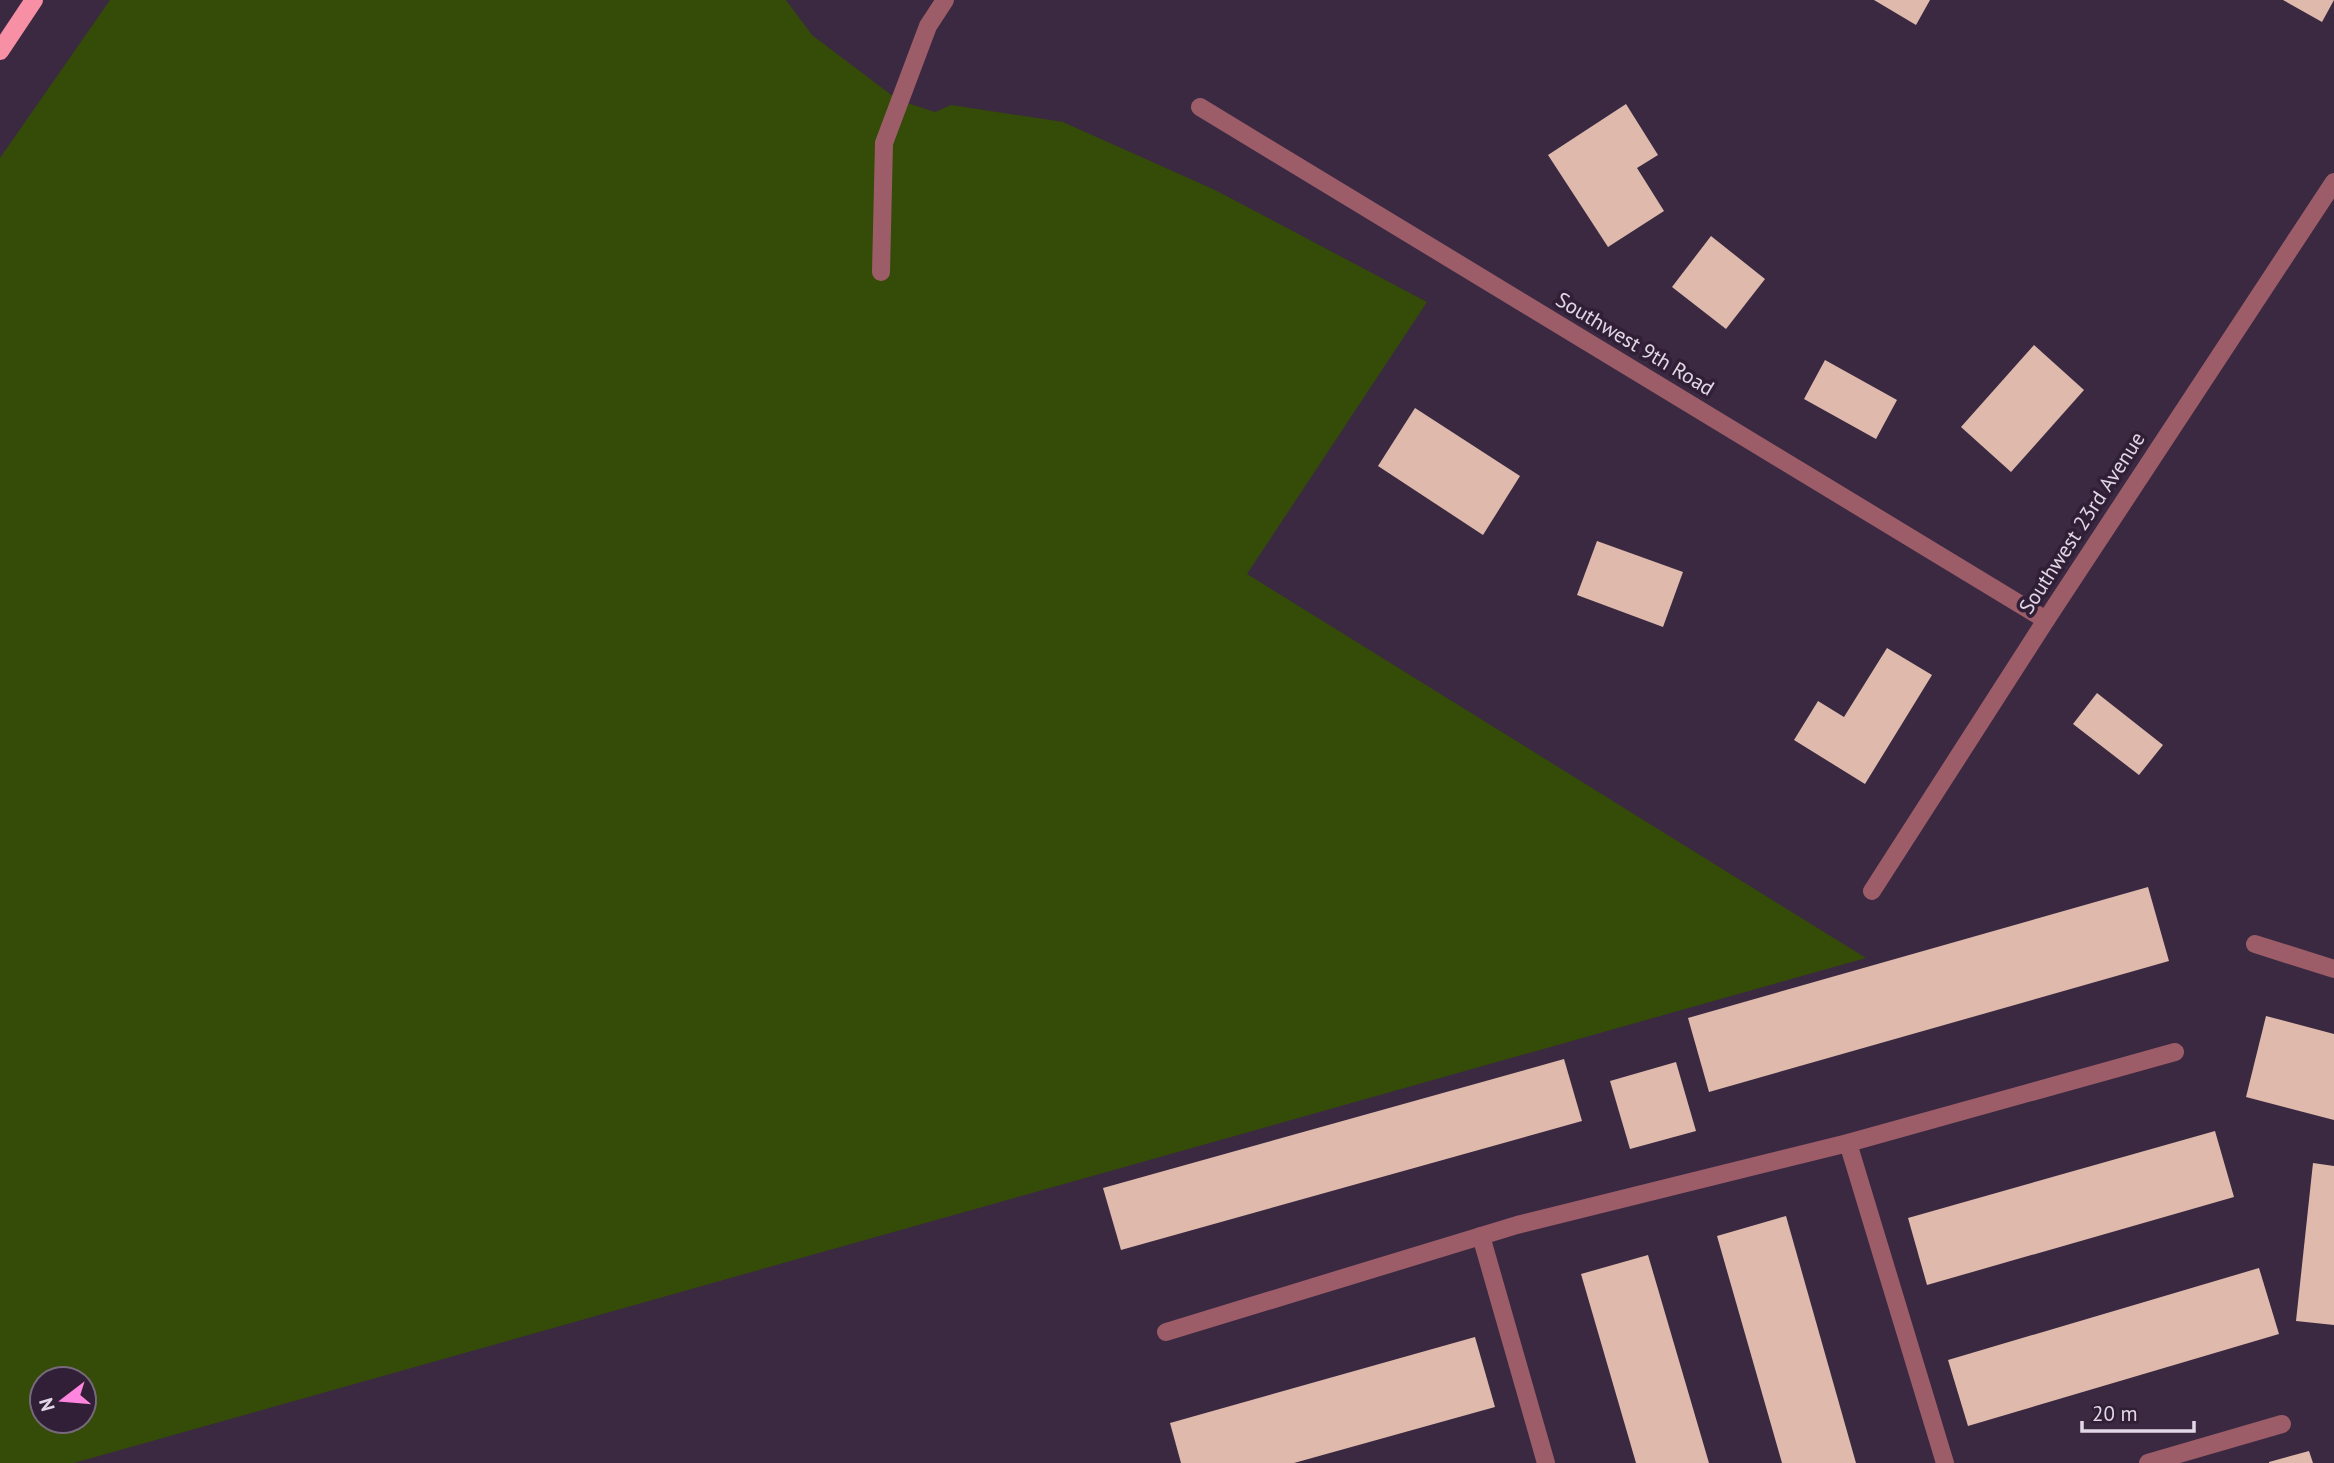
<svg xmlns="http://www.w3.org/2000/svg" width="2334" height="1463" viewBox="0 0 2334 1463" font-family="'PT Sans',sans-serif">
  <style>
    .green { fill: #354b08; fill-rule: evenodd }
    .building { fill: #dfbaac }
    .lines { fill: none; stroke-linecap: round; stroke-linejoin: round }
    .minor { stroke: #9c5d69; stroke-width: 18 }
    .major { stroke: #f790a4; stroke-width: 18 }
    .labels { text-anchor: middle; stroke-width: 7; stroke-linejoin: round; paint-order: stroke }
    .street-label { font-size: 21px; fill: #e2d7e6; stroke: #301f36 }
  </style>
  <rect width="100%" height="100%" fill="#3a2941"/>
  <path class="green" d="M110,0h676l26,35 86,65 37,12 16,-7 112,17 152,68 212,112 -180,272 619,384 -1792,505h-74v-1305zM42,1379h42v42h-42z"/>
  <g class="building">
    <polygon points="1874,0 1930,0 1916,25"/>
    <polygon points="2283,0 2334,0 2322,22"/>
    <polygon points="1626,104 1658,155 1637,168 1664,211 1608,247 1548,155"/>
    <polygon points="1711,236 1765,279 1726,329 1672,287"/>
    <polygon points="2034,345 2084,390 2011,472 1961,427"/>
    <polygon points="1825,360 1897,400 1876,439 1804,399"/>
    <polygon points="1415,408 1520,476 1483,535 1378,466"/>
    <polygon points="1597,541 1683,572 1663,627 1577,595"/>
    <polygon points="1887,648 1932,675 1865,784 1794,740 1818,701 1844,717"/>
    <polygon points="2097,693 2163,745 2139,775 2073,724"/>
    <polygon points="2148,887 2169,961 1709,1092 1688,1018"/>
    <polygon points="2266,1016 2334,1034 2334,1120 2246,1097"/>
    <polygon points="1564,1059 1582,1121 1121,1250 1103,1188"/>
    <polygon points="1676,1062 1696,1131 1630,1149 1610,1081"/>
    <polygon points="2215,1131 2234,1197 1927,1285 1908,1218"/>
    <polygon points="2313,1163 2334,1166 2334,1325 2296,1321"/>
    <polygon points="1786,1216 1856,1463 1782,1463 1717,1236"/>
    <polygon points="1648,1255 1709,1463 1636,1463 1581,1274"/>
    <polygon points="2259,1268 2279,1334 1968,1426 1948,1360"/>
    <polygon points="1475,1337 1495,1407 1294,1463 1181,1463 1170,1423"/>
    <polygon points="2309,1451 2313,1463 2269,1463 2269,1462"/>
  </g>
  <g class="lines">
    <g class="minor">
      <polyline points="1200,107 2046,620"/>
      <polyline points="881,272 884,143 928,26 945,0"/>
      <polyline points="1872,891 2046,620 2334,182"/>
      <polyline points="2255,944 2334,969"/>
      <polyline points="1848,1143 1945,1463"/>
      <polyline points="1481,1236 1546,1463"/>
      <polyline points="1166,1332 1517,1225 1848,1143 2175,1052"/>
      <polyline points="2148,1463 2282,1424"/>
    </g>
    <polyline class="major" points="0,51 34,0"/>
  </g>
  <g class="labels">
    <g class="street-label">
      <text transform="translate(1635 344) rotate(31)" y="7">Southwest 9th Road</text>
      <text transform="translate(2082 523) rotate(-57)" y="7">Southwest 23rd Avenue</text>
    </g>
  </g>
  <g transform="translate(63 1400) rotate(254)"><circle r="33" fill="#301f36" stroke="#77697c" stroke-width="2"/>
  <path d="M0-5L12 26L0 18L-12 26Z" fill="#ff85de"/>
  <text y="-10" font-size="19" font-weight="bold" text-anchor="middle" fill="#e2d7e6">N</text>
  </g>
  <path d="M2082 1421v10h112v-10" fill="none" stroke="#e2d7e6" stroke-width="3.5"/>
  <text x="2092" y="1421" font-size="21" fill="#e2d7e6" stroke="#301f36" stroke-width="5" paint-order="stroke">20 m</text>
</svg>
